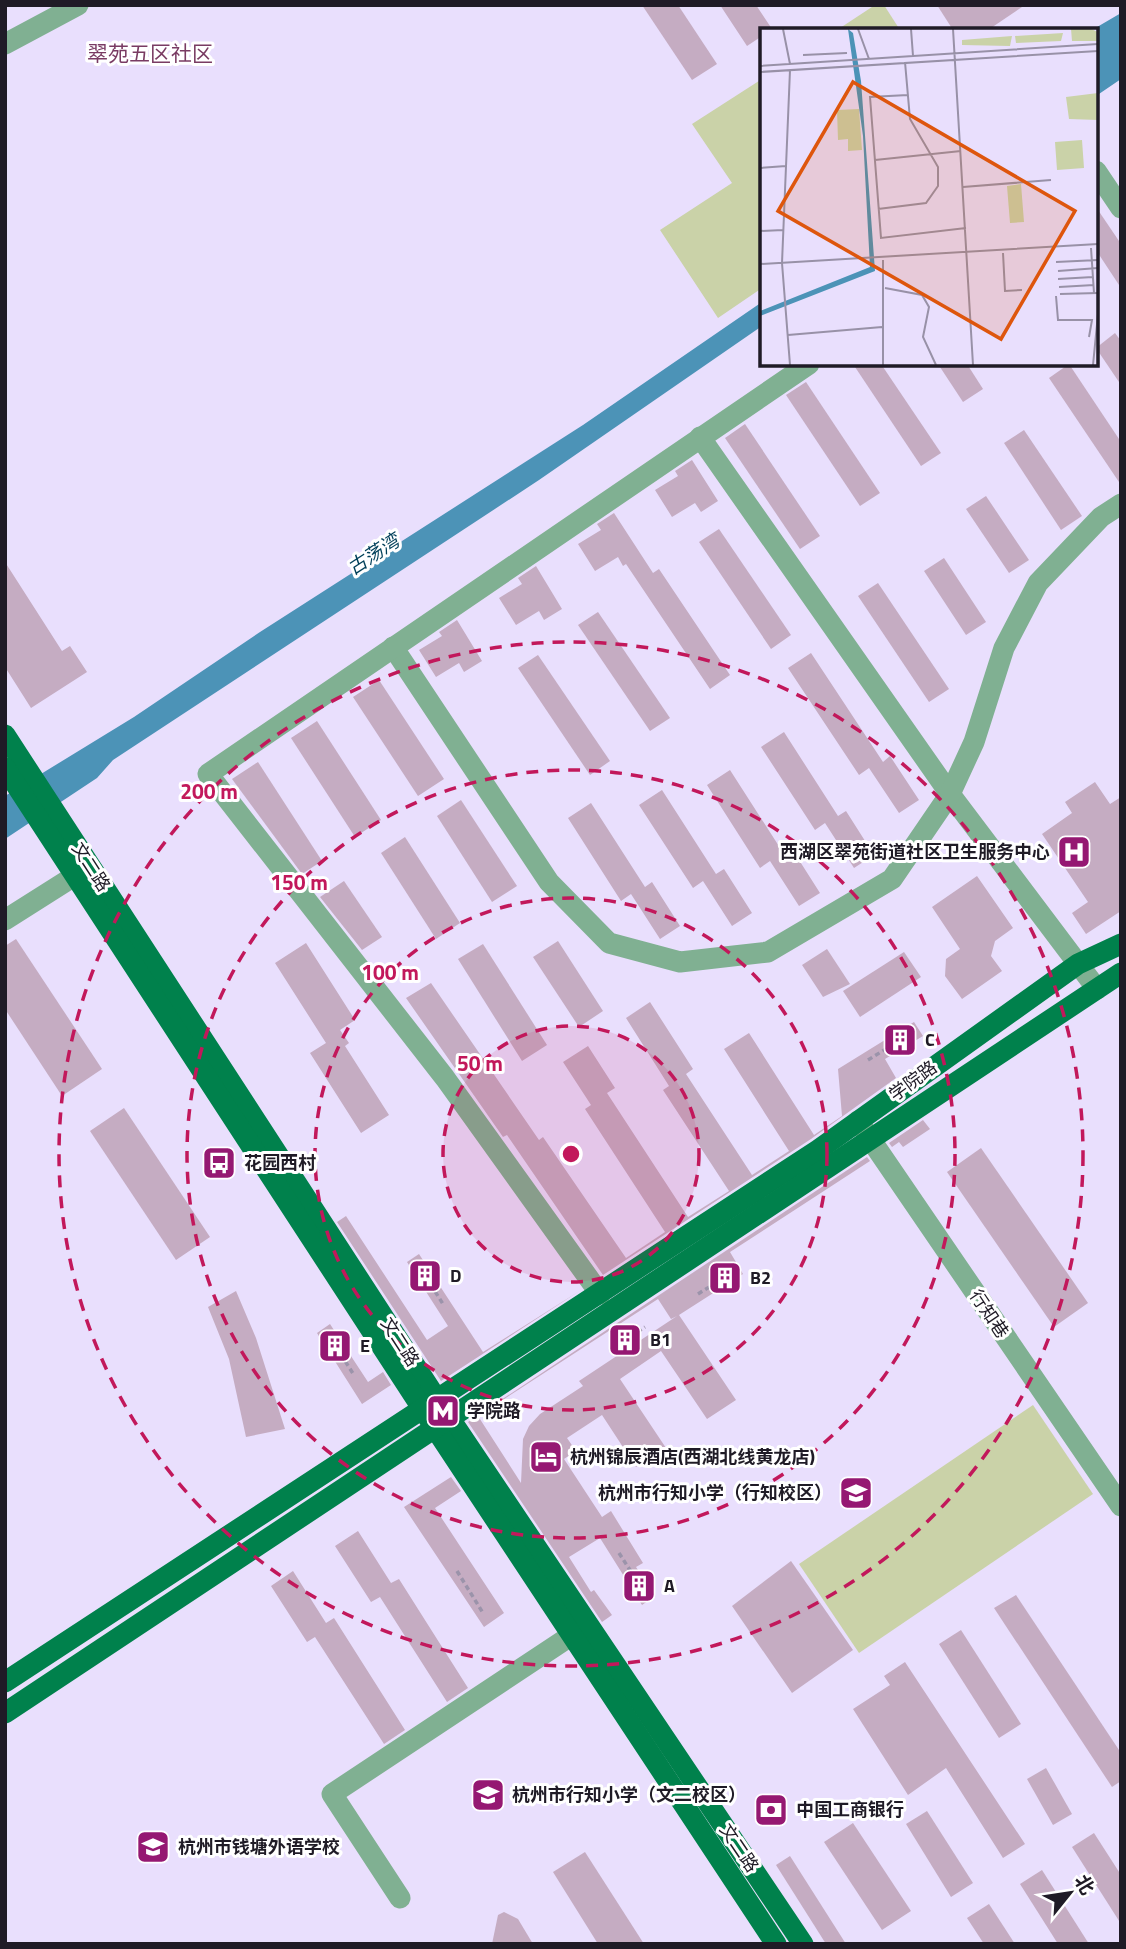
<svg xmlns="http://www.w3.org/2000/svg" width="1126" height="1949" viewBox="0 0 1126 1949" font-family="'Titillium Web','Noto Sans SC',sans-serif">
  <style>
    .green { fill: #cad2a8 }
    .water { fill: #4c93b7 }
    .building { fill: #c5acc2; fill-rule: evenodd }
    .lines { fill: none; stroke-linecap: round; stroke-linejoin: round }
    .path { stroke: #9b93aa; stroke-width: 3.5; stroke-dasharray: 5 3.5; stroke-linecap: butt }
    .minor { stroke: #80b092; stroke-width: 21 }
    .major { stroke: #00814c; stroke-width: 21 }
    .ring { fill: none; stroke: #c2185b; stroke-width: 3.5; stroke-dasharray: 12 9 }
    .labels { text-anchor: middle; stroke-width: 6; stroke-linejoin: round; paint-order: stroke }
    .poi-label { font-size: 18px; font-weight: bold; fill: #1f1b26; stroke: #fff; text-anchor: start }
    .street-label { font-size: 18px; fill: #1f1b26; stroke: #fff }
    .water-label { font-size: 19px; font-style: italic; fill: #003f59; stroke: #fff }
    .quarter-label { font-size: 21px; fill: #793b63; stroke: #fff }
    .inset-road { fill: none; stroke: #9891a7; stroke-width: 2 }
    .view { fill: #de560d; fill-opacity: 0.15; stroke: #de560d; stroke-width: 3.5 }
    .inset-edge { fill: none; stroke: #1f1b26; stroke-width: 3.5 }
    .centre { fill: #c2185b; stroke: #fff; stroke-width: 3.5 }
    .ring-label { font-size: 21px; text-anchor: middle; font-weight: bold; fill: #c2185b; stroke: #fff; stroke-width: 6; stroke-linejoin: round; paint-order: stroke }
  </style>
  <rect width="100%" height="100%" fill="#e9dffd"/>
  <g class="green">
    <polygon points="875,5 884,5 900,30 837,30"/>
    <polygon points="762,79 762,288 718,318 660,230 732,183 692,124"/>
    <polygon points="1033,1405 1093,1494 859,1653 799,1564"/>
  </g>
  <g class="water">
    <polygon points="1121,13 1121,79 1096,96 1096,30 1092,30"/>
    <polygon points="762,302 762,326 539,480 113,760 97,778 5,839 5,796 134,717 260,632 583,425"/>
  </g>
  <g class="building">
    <polygon points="642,5 678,5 717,64 692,80"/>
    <polygon points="720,5 756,5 772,29 762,30 762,36 747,46"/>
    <polygon points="937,5 1025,5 988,30 953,30"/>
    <polygon points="1096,207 1121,244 1121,288 1096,250"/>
    <polygon points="1115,333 1121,341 1121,385 1096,348"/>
    <polygon points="853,364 881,364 941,453 921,466"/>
    <polygon points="938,364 967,364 983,389 963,402"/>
    <polygon points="1069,364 1121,442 1121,485 1049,378"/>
    <polygon points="806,382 880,493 860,506 786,395"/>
    <polygon points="745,424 820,536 800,549 725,438"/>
    <polygon points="1024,430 1082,516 1061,530 1004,443"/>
    <polygon points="692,460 718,501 701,512 695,503 672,517 655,490 678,476 675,471"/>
    <polygon points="986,496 1029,560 1009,573 966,509"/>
    <polygon points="614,513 653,573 659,569 730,675 710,689 626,564 623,566 618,557 595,571 578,544 601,530 597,524"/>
    <polygon points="719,529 791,635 771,649 699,542"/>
    <polygon points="944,558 986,622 966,635 924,571"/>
    <polygon points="5,562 62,651 70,646 87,672 31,708 5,667"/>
    <polygon points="536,566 562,609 544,620 539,611 516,625 499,598 522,584 518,578"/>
    <polygon points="878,583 949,689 929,702 858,596"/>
    <polygon points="598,612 670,718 650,731 578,625"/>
    <polygon points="457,620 482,661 464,672 459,663 436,677 419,650 442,636 439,632"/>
    <polygon points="811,653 883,762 890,756 919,800 899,813 869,768 859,775 788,668"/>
    <polygon points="538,655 610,761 590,775 518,668"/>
    <polygon points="379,680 444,779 418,796 353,697"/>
    <polygon points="317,721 381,820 355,837 291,738"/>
    <polygon points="784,732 838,816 846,811 874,855 854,868 825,823 815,830 761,747"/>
    <polygon points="258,762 322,861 302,874 232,779"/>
    <polygon points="730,770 784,854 792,849 820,893 799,906 770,861 760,868 707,785"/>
    <polygon points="1095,782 1110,804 1121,797 1121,911 1086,934 1072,913 1088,902 1042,834 1072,813 1065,802"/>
    <polygon points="662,790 716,874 724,869 752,913 732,926 703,881 693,888 639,805"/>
    <polygon points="461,800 517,886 492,902 437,816"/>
    <polygon points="591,803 645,887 652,882 680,926 660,939 631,894 621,901 568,818"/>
    <polygon points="405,837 460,923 436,939 381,853"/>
    <polygon points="977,876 1013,928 995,941 991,956 1002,971 962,999 945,976 946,959 960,949 932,907"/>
    <polygon points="344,881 382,937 362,950 320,897"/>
    <polygon points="16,939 102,1069 62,1096 5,1009 5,946"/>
    <polygon points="558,941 603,1011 579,1027 533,957"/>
    <polygon points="306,943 355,1020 340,1030 349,1043 345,1046 389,1115 361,1133 310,1053 326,1043 275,963"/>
    <polygon points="483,944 547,1045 522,1061 458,959"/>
    <polygon points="827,949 850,984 823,997 802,965"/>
    <polygon points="904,952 921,977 860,1017 843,991"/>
    <polygon points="431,983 539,1140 543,1137 626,1258 665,1232 585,1109 591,1105 563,1062 588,1046 615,1088 607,1093 688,1217 729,1191 663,1090 669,1086 626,1018 650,1002 693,1069 686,1074 752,1175 789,1151 724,1049 749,1033 814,1135 842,1116 838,1069 914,1022 923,1036 885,1059 896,1078 811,1139 603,1275 507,1135 503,1137 406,998"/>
    <polygon points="124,1108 210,1237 176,1260 90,1131"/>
    <polygon points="923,1120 930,1129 903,1147 899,1142 892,1147 889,1143"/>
    <polygon points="981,1148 1088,1303 1054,1327 947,1172"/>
    <path d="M867,1157l3,4 -140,91 13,22 -64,41 57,85 -29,19 -46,-68 -41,28 46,69 -30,19 -34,-52 -35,23 9,13 -12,8 38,58 9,-6 32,52 -7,4 19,29 -13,9 -42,-67 -31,19 22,35 3,-2 18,25 -10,7 -134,-200zM658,1299l13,20 6,-3 -98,65 4,5 -43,28 -11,12 -6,13 -2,44 -43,-67z"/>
    <polygon points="346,1216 427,1340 448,1326 407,1262 419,1254 483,1352 581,1290 441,1381 337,1222"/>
    <polygon points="236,1291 256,1338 285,1429 246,1437 229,1359 208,1307"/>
    <polygon points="330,1324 368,1382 383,1372 391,1385 362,1404 317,1333"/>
    <polygon points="451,1477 461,1491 435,1508 504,1613 484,1627 404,1507"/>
    <polygon points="358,1531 391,1583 399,1579 468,1688 447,1702 380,1597 371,1602 335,1546"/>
    <polygon points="791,1561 853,1650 792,1693 732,1606"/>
    <polygon points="293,1571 326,1623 334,1618 405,1730 384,1744 315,1637 307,1642 271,1586"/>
    <polygon points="1016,1595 1121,1753 1121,1781 1112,1787 994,1608"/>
    <polygon points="961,1630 1021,1724 999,1738 939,1644"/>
    <polygon points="905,1662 1025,1844 1003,1858 946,1768 908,1795 853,1709 890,1685 884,1676"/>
    <polygon points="1046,1768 1072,1814 1053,1825 1027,1779"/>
    <polygon points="927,1811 973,1883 951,1897 906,1824"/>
    <polygon points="853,1823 911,1911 882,1930 824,1842"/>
    <polygon points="1094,1833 1121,1875 1121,1924 1072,1847"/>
    <polygon points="585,1852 644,1944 598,1944 553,1872"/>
    <polygon points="790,1856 846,1944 826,1944 776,1865"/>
    <polygon points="1042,1870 1089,1944 1058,1944 1020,1884"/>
    <polygon points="989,1904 1015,1944 984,1944 967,1918"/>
    <polygon points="504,1912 518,1919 533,1944 492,1944 498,1915"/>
  </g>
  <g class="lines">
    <g class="path">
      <polyline points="868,1060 918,1029"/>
      <polyline points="417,1263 443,1304"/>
      <polyline points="698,1294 735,1271"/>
      <polyline points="327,1333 354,1375"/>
      <polyline points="616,1346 645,1327"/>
      <polyline points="619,1553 646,1595"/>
      <polyline points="457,1571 483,1613"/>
    </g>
    <g class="minor">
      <polyline points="5,44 78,5"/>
      <polyline points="1096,171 1121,208"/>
      <polyline points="700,437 950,794 1097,989"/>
      <polyline points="393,647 549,882 609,943 680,962 768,952 892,879 950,794 974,742 1004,648 1038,583 1101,517 1121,504"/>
      <polyline points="5,920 76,875"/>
      <polyline points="858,1121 1121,1506"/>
      <polyline points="600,1294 445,1078 208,774 809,364"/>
      <polyline points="400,1898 332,1794 572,1635"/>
    </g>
    <g class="major">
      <polyline points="5,735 436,1398 803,1944"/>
      <polyline points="5,768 435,1428 776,1944"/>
      <polyline points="5,1682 818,1150 1078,964 1121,944"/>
      <polyline points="5,1713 1121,973"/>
    </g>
  </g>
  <circle cx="571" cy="1154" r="128" fill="#c2185b" fill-opacity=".12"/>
  <g class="ring">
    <circle cx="571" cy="1154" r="128"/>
    <circle cx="571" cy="1154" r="256"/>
    <circle cx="571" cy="1154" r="384"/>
    <circle cx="571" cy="1154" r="512"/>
  </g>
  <defs>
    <symbol id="hospital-square" viewBox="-11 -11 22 22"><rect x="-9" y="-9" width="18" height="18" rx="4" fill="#951872" stroke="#fff"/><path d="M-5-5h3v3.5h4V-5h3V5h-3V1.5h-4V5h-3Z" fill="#fff"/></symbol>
    <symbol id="building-square" viewBox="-11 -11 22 22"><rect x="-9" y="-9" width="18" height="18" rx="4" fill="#951872" stroke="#fff"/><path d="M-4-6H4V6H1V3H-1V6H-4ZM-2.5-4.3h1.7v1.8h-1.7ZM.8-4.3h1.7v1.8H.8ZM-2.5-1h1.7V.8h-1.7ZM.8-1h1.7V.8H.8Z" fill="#fff"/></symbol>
    <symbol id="bus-square" viewBox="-11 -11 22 22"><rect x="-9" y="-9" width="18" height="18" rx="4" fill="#951872" stroke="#fff"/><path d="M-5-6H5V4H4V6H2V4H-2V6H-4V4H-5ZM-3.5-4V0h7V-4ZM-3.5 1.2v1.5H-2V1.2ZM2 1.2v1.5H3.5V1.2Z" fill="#fff"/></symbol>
    <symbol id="metro-square" viewBox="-11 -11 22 22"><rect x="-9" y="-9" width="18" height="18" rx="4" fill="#951872" stroke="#fff"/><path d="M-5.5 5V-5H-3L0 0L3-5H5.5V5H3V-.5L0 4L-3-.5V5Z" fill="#fff"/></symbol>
    <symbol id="hotel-square" viewBox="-11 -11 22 22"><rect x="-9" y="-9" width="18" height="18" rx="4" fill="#951872" stroke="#fff"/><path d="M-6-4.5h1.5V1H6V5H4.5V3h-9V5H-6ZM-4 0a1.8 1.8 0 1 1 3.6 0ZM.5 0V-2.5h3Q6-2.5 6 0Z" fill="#fff"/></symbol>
    <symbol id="school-square" viewBox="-11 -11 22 22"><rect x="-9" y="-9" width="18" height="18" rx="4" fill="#951872" stroke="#fff"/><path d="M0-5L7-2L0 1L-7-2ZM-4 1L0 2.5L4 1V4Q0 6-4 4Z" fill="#fff"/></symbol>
    <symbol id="bank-square" viewBox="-11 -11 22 22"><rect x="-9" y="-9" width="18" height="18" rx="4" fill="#951872" stroke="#fff"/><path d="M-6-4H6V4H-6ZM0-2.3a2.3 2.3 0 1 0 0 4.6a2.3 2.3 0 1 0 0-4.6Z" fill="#fff"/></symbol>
  </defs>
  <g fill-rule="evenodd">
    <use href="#hospital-square" x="1055" y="833" width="38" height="38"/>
    <use href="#building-square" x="881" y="1021" width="38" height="38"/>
    <use href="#bus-square" x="200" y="1144" width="38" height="38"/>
    <use href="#building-square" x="406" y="1257" width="38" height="38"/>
    <use href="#building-square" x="706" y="1259" width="38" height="38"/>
    <use href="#building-square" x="606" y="1321" width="38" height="38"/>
    <use href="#building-square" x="316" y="1327" width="38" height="38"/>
    <use href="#metro-square" x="424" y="1392" width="38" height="38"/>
    <use href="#hotel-square" x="527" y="1438" width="38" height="38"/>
    <use href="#school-square" x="837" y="1474" width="38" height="38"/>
    <use href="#building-square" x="620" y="1567" width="38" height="38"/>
    <use href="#school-square" x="469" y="1776" width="38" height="38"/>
    <use href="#bank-square" x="752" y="1791" width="38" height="38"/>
    <use href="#school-square" x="134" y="1828" width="38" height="38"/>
  </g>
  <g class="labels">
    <g class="poi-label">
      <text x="1050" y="858" text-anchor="end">西湖区翠苑街道社区卫生服务中心</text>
      <text x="925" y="1046">C</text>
      <text x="244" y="1169">花园西村</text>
      <text x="450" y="1282">D</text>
      <text x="750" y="1284">B2</text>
      <text x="650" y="1346">B1</text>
      <text x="360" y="1352">E</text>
      <text x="467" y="1417">学院路</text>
      <text x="570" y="1463">杭州锦辰酒店(西湖北线黄龙店)</text>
      <text x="832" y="1499" text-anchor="end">杭州市行知小学（行知校区）</text>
      <text x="664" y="1592">A</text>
      <text x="512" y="1801">杭州市行知小学（文二校区）</text>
      <text x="796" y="1816">中国工商银行</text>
      <text x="178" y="1853">杭州市钱塘外语学校</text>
    </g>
    <g class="street-label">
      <text transform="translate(91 867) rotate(57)" y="6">文二路</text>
      <text transform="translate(913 1081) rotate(-36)" y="6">学院路</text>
      <text transform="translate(989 1314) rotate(56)" y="6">行知巷</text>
      <text transform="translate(400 1342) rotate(57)" y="6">文二路</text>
      <text transform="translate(739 1848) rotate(56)" y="6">文二路</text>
    </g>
    <g class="water-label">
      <text transform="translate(373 554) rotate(-33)" y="7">古荡湾</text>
    </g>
    <g class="quarter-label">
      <text x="150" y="61">翠苑五区社区</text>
    </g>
  </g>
  <g transform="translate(760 28)">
    <rect width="338" height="338" fill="#e9dffd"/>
    <path d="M311,1h20l7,3v9h-26zM303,5l-2,8 -45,2 -1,-7zM252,8l-2,10 -48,-1v-5zM338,65v27l-29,-1 -3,-22zM99,81l3,41 -14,1v-12l-10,1 -1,-30zM322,112l2,28 -27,2 -2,-28zM261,156l3,38 -14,1 -3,-37z" fill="#cad2a8"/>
    <path d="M88,1l5,4 8,48 14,190 -115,45v-5l110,-44 -7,-131z" fill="#4c93b7"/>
    <path class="inset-road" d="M23,1l7,35M98,1l11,30M151,1l2,27M193,1l20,336M43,27l44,-2M0,38l338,-22M0,44l338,-21M148,67l-38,2 11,141 85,-10M115,132l86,-9M0,140l26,-2M203,159l88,-7M118,181l48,-6 12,-17v-19l-28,-48 -5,-57M0,203l23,-1M331,220l3,45M243,225l2,38 17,-1M296,234l42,-2M0,236l338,-20M298,243l40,-3M298,251l35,-2M299,259l35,-2M125,260l37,7 7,12 -6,30 13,28M300,266l38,-1M296,268l2,24h34l-3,17M28,307l94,-8M30,337l-8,-102 8,-193M123,337v-105M333,337l5,-51"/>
    <path class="view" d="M93,54l222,129 -74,128 -223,-128z"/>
    <rect width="338" height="338" class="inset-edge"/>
  </g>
  <circle cx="571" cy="1154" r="10" class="centre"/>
  <g class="ring-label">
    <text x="209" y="799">200 m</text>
    <text x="299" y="890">150 m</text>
    <text x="390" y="980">100 m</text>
    <text x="480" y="1071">50 m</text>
  </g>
  <rect width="1126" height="1949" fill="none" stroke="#1f1b26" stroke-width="14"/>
  <g transform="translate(1070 1893) rotate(60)" stroke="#ffffff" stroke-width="5" paint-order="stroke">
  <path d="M0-5L12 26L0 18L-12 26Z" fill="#1f1b26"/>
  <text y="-10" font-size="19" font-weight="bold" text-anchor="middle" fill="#1f1b26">北</text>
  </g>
</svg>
